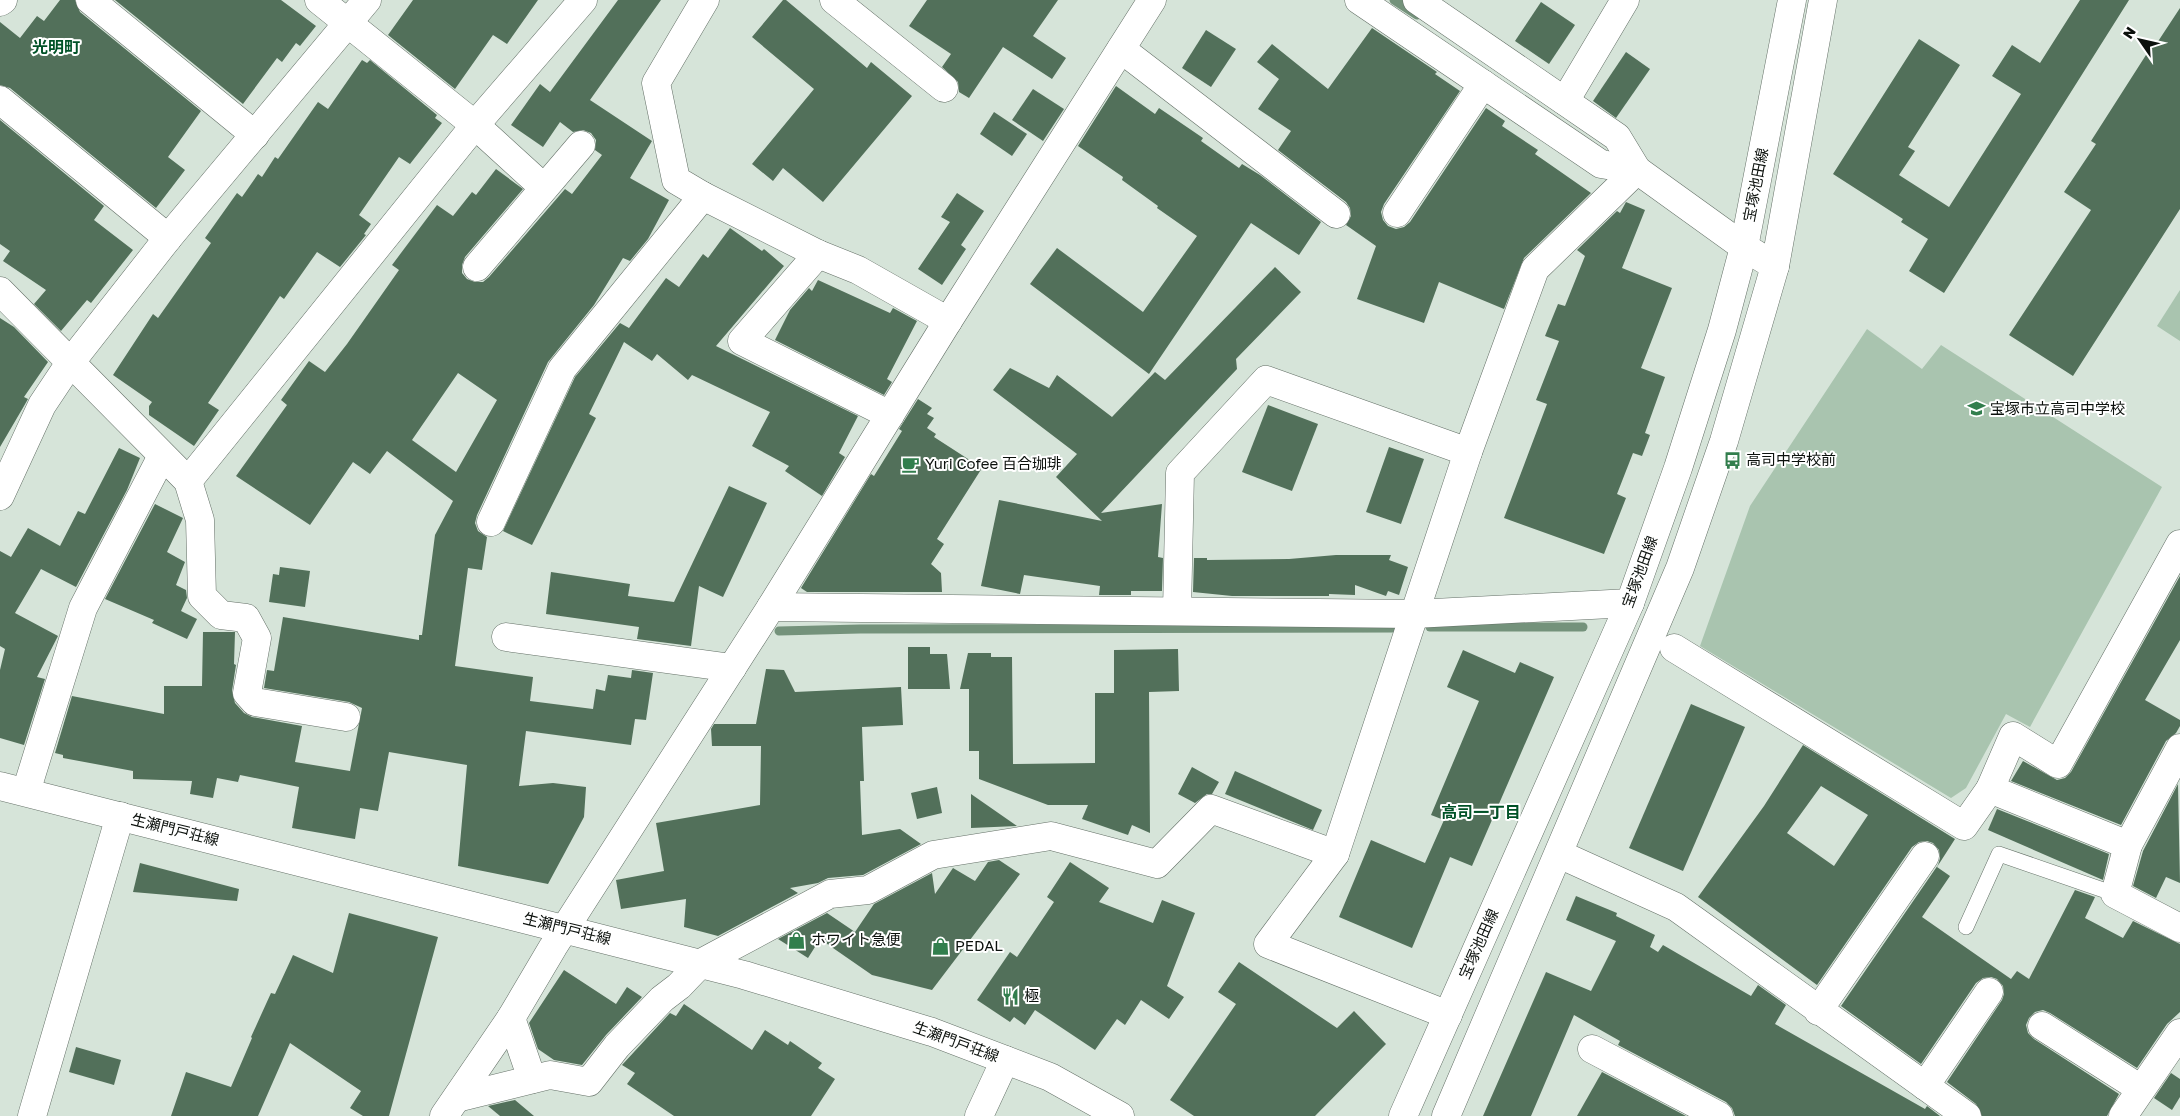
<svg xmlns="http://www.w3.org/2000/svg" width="2180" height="1116" viewBox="0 0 2180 1116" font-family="'Golos Text','Noto Sans JP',sans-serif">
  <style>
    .green { fill: #a9c4af }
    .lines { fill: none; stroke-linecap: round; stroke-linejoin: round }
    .stream { stroke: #74927b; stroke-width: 9 }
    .building { fill: #52705a; fill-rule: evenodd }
    .lane-casing { stroke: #647067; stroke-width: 16 }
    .street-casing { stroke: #647067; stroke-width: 29 }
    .secondary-casing { stroke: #647067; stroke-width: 29 }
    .lane { stroke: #fff; stroke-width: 15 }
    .street { stroke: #fff; stroke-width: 28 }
    .secondary { stroke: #fff; stroke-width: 28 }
    .labels { text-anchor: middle; stroke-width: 4; stroke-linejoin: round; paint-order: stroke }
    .street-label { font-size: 15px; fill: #0c110d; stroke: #fff }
    .poi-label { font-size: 15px; fill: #0c110d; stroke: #fff; text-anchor: start }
    .neighbourhood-label { font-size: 16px; font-weight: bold; fill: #005227; stroke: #fff }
  </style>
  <rect width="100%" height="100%" fill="#d6e4d9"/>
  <g class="green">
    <polygon points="2180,290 2180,341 2157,326"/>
    <polygon points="1867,329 1922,369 1941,345 2162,487 2030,727 2006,714 1966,788 1951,798 1700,646 1750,506"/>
  </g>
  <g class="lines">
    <g class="stream">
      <polyline points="1394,0 1417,15"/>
      <polyline points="1430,627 1583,627"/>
      <polyline points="779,631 860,629 1397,628"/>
    </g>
  </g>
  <g class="building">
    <polygon points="60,0 75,0 80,12 201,111 168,157 185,170 156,208 10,88 0,85 0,22 20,38 37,16 44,21"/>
    <polygon points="115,0 281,0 316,26 300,46 296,43 282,62 277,58 243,104"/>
    <polygon points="413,0 538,0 507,44 493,35 455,89 388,35"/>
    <path d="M618,0h43l-71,100 62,41 -22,37 39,22 -21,39 -18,22 -7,-3 -29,47 -46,57 -71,153 -2,8 3,8 9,6 -5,33 -14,-2 -13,98 78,11 -3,24 63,8 3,-20 9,2 3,-16 23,3 1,-8 21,3 -7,47 -11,-1 -4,26 -105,-14 -7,55 34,-3 33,4 -2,30 -36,67 -90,-18 9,-101 -78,-13 -11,59 -18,-3 -5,31 -63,-11 7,-41 -59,-12 -2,7 -21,-4 -4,20 -23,-4 2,-13 -59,-2v-8l-70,-13v-3l-8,-2 17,-57 92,18v-28h38l1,-54h32l-1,32 2,1 -4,26 3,12 9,10 8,4 50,9 -7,36 55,9 12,-63 -13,-6 -85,-14 3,-18 7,1 9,-54 136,23v-5h3l13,-100 18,-34 -66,-50 -17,23 -17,-12 -43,63 -74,-49 51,-71 -6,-5 28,-39 16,11 22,-28 52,-74 -7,-5 45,-60 16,11 19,-24 4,3 20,-26 27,20 -58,68 -3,8v8l5,6 8,3h8l6,-5 76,-88 7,5 30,-39 -7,-5 1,-10 -5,-7 -8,-3 -10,2 -13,-10 -17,25 -32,-22 29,-41 10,8zM458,373l39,27 -41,72 -44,-32z"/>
    <polygon points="783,0 786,0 867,68 871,62 912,96 823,202 783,168 773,181 752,164 814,89 752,37"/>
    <polygon points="927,0 1058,0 1033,36 1066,58 1052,79 1003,47 969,98 959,92 958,82 942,67 951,54 909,26"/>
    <polygon points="2080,0 2129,0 1944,293 1909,271 1928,239 1901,222 1903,219 1833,174 1919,39 1960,65 1908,147 1915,151 1899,175 1949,207 2021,94 1992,76 2012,45 2040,63"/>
    <polygon points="1541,2 1575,25 1549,64 1515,41"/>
    <polygon points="2180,8 2180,209 2073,376 2009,335 2091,210 2064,192 2096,144 2091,141 2153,44 2155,46"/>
    <polygon points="1372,28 1437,72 1435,74 1460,91 1384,204 1381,212 1383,220 1388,226 1396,229 1404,227 1410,222 1486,108 1505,121 1502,126 1538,150 1535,154 1591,193 1524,258 1504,309 1439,282 1424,323 1357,299 1376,246 1346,225 1351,216 1350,208 1346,202 1278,150 1291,131 1258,109 1279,79 1257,62 1272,44 1328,89"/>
    <polygon points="1206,30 1236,49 1211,87 1182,68"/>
    <polygon points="1626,52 1650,69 1616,118 1593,101"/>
    <polygon points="362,60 367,63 370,60 437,115 435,118 442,123 410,164 399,157 359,215 371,224 364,234 366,235 340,267 317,252 284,299 280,296 208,403 219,410 194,446 149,415 149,406 152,402 113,375 153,314 158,318 211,243 205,238 237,193 242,197 258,174 262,177 275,157 278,159 318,102 328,109"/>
    <polygon points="1116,86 1155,114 1159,108 1203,138 1201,141 1239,168 1242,164 1260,175 1321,222 1299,255 1251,223 1149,374 1030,284 1057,248 1143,312 1197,236 1157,208 1158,206 1122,180 1123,177 1078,146"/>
    <polygon points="1033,89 1064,109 1043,141 1012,120"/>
    <polygon points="994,112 1027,134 1012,156 980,134"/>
    <polygon points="0,120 104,206 94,220 133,250 91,303 87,300 61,331 34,304 46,290 3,261 10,251 0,244"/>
    <polygon points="957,193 984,211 961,245 966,249 942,285 918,269 950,222 941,217"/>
    <polygon points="1626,202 1645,210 1622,268 1672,288 1641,368 1665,377 1645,433 1650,435 1642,456 1633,453 1617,494 1626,498 1604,554 1504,518 1547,404 1536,400 1559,341 1545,336 1558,304 1565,306 1585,256 1577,250 1617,211 1620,213"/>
    <polygon points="730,228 762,251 764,249 784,266 716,346 858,416 839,453 845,457 822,496 785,471 789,466 752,446 770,412 692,375 688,380 657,354 652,361 624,342 589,414 596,418 532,545 503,531 575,377 620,323 629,328 666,278 679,287 703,254 708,258"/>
    <polygon points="1275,267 1301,292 1236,359 1237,369 1101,513 1162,504 1158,557 1163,558 1162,591 1131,591 1131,595 1099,595 1100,586 1024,575 1020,594 981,586 999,500 1102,521 1056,477 1077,454 993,390 1010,368 1049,388 1057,375 1112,417 1155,372 1165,380"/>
    <polygon points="818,280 890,313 893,308 917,321 887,379 892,382 884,395 775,340 790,310 809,288 812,291"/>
    <polygon points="0,318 14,327 48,362 24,397 28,399 24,406 0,447"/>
    <polygon points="918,399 932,408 927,414 934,418 927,428 936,434 934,437 982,468 937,539 944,544 931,564 941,573 942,592 807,592 801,588 871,474 874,476 902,431 899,429"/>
    <polygon points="1268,405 1318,424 1292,491 1242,472"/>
    <polygon points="1389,447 1424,459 1401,524 1366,512"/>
    <polygon points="119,448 140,458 127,490 76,587 41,569 15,613 58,636 37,677 45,679 24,745 0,738 0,670 5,649 0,646 0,551 11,557 28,528 60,546 78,511 85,514"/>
    <polygon points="729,486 767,503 723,597 699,586 691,646 637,639 639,627 546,614 551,572 630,584 628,596 674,602"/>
    <polygon points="155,504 183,518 167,552 185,562 176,585 186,590 187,598 181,611 197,619 187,639 152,623 154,620 105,599"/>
    <polygon points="1336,555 1391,555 1389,560 1408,567 1399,595 1388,591 1386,596 1355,585 1355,595 1329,594 1329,596 1232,596 1193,592 1194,558 1207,558 1207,560 1289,559"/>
    <polygon points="280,567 310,571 305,607 269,602 273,574 279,575"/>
    <polygon points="2180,576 2180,640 2145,700 2180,720 2180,726 2176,733 2166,741 2121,825 2011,781 2023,761 2057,780 2065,778 2071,772"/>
    <polygon points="908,647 930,647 930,654 947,654 950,689 908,689"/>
    <polygon points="1178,649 1179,691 1149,692 1150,833 1132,825 1128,835 1082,819 1088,805 1048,805 979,779 979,751 969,751 969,689 960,689 968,653 991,653 991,657 1012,657 1013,764 1095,763 1095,693 1114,693 1114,650"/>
    <polygon points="1463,650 1515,673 1520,662 1554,677 1472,866 1450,857 1412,948 1339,917 1371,840 1425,863 1444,820 1431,815 1479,701 1447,687"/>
    <polygon points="766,669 784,670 795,692 901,687 903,725 862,727 864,781 860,781 862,835 900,829 921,844 863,875 828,878 818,883 790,888 798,893 718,936 684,927 686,899 621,909 616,880 664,871 656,823 760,805 761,746 712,746 711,729 714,724 756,724"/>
    <polygon points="1691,704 1745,727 1683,871 1629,848"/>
    <path d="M1803,745l152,94 -18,28 13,9 -28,41 89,62 6,-8 12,8 46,-89 20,7 -10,21 38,20 10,-17 47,23v68l-13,12 -30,44 -87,-55 -7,-3 -8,2 -6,6 -3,7 2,8 6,6 85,55 -12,22h-125l-6,-12 -29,-22 55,-82 2,-6 -1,-8 -6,-7 -6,-2 -8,1 -7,5 -55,81 -80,-58 97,-141 2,-7 -1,-8 -6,-7 -6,-2 -8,1 -7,5 -95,138 -119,-88 66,-91zM1821,786l47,29 -34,51 -47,-33z"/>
    <polygon points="1192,767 1219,782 1212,794 1207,794 1195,803 1178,794"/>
    <polygon points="1235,771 1322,810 1313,830 1225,794"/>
    <polygon points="2178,784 2180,883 2166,877 2156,898 2133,886 2143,851"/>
    <polygon points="937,787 942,813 917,819 911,793"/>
    <polygon points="971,794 1017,826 971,828"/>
    <polygon points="1997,809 2109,854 2103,880 1988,830"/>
    <polygon points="999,860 1020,874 932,990 872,975 820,939 808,958 778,939 827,913 855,932 874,904 932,873 935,894 953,868 975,881 988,862"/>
    <polygon points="1070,862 1109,888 1099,902 1153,923 1162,900 1195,913 1167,986 1184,997 1169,1019 1141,1000 1125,1025 1117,1019 1095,1050 1035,1010 1025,1025 1014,1017 1010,1022 977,1000 1010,952 1017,957 1054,902 1047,897"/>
    <polygon points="140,863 239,889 237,901 133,892"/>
    <polygon points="1576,896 1617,913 1616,916 1655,935 1650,947 1658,952 1663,945 1751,996 1758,985 1786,1005 1775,1024 1925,1109 1927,1106 1940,1116 1735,1116 1732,1108 1726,1102 1618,1045 1620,1041 1574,1015 1531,1116 1483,1116 1546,972 1591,991 1616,941 1566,920"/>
    <polygon points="349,913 438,937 389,1116 363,1116 350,1108 361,1091 290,1043 258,1116 171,1116 186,1072 231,1087 252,1038 251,1037 271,993 275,994 293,955 333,973"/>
    <polygon points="1239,962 1337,1028 1354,1011 1386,1044 1315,1116 1194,1116 1170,1100 1236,1004 1218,992"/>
    <polygon points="564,970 616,1004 627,987 642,997 606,1035 582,1065 554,1060 538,1049 529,1023"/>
    <polygon points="684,1004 752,1050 765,1030 788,1045 790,1041 822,1063 818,1068 835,1079 811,1116 674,1116 627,1084 635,1073 622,1065 670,1013 676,1016"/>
    <polygon points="76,1047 121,1060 114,1085 69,1072"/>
    <polygon points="1602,1072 1686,1116 1577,1116"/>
    <polygon points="2171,1073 2180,1079 2180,1097 2172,1110 2154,1098"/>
    <polygon points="515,1100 534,1116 500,1116 488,1106"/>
  </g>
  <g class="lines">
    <defs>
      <polyline id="lane" points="1966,927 1999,854 2115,894"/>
      <g id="street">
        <polyline points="90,0 255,135"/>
        <polyline points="319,0 475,125 543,187"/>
        <polyline points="705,0 656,83 676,180 703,196 818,254 858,270 948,321"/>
        <polyline points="834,0 944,88"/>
        <polyline points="1359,0 1601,164 1637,170"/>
        <polyline points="1417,0 1617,137 1637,170 1744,247 1775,266"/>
        <polyline points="0,2 3,0"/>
        <polyline points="1121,49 1336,214"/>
        <polyline points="0,100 168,238"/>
        <polyline points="1565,101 1625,0"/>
        <polyline points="1397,213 1483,84"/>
        <polyline points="818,254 742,341 890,415"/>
        <polyline points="477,267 581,145"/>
        <polyline points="0,291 188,481 200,520 202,596 221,615 246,618 257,638 247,693 255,702 346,717"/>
        <polyline points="188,481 475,125 583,0"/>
        <polyline points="0,496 42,405 70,363 168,238 367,0"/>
        <polyline points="491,522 562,369 703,196"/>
        <polyline points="771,607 1414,614 1630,603"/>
        <polyline points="1177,611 1180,473 1266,380 1468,452"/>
        <polyline points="506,637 732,668"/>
        <polyline points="1674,648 1964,826 1990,789 2013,736 2058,764 2180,544"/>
        <polyline points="2180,748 2128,845 2115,894 2180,928"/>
        <polyline points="1990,789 2128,845"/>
        <polyline points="26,792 83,608 162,456"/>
        <polyline points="1559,854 1676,907 1967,1116"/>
        <polyline points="1818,1011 1925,856"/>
        <polyline points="1448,1015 1268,944 1335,854 1468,452 1535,269 1637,170"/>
        <polyline points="511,1018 532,1079"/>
        <polyline points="2042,1026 2141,1089"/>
        <polyline points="1592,1049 1719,1116"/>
        <polyline points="1925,1086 1989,992"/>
        <polyline points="457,1098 550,1075 589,1082 617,1046 662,999 679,986 701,963 830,894 868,890 933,855 1051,836 1157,864 1211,809 1335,854"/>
        <polyline points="32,1116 120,816"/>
        <polyline points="444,1116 511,1018 553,947 771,607 948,321 1152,0"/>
        <polyline points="979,1116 1005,1060"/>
        <polyline points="2123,1116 2180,1033"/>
      </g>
      <g id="secondary">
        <polyline points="0,786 744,975 932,1032 1050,1077 1120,1116"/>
        <polyline points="1403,1116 1630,603 1678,468 1722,330 1744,247 1792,0"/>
        <polyline points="1446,1116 1680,568 1724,441 1775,266 1823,0"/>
      </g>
    </defs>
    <use href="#lane" class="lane-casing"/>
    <use href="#street" class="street-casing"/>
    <use href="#secondary" class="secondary-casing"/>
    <use href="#lane" class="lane"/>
    <use href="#street" class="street"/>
    <use href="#secondary" class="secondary"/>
  </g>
  <defs>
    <symbol id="school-bare" viewBox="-9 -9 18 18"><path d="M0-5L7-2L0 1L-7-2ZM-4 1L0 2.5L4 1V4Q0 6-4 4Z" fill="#327e4d" stroke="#fff" stroke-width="2.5" paint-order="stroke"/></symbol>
    <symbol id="bus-bare" viewBox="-9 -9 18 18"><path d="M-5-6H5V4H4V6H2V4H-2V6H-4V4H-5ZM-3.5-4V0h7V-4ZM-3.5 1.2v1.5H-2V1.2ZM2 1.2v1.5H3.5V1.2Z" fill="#327e4d" stroke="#fff" stroke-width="2.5" paint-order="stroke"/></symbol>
    <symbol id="cafe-bare" viewBox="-9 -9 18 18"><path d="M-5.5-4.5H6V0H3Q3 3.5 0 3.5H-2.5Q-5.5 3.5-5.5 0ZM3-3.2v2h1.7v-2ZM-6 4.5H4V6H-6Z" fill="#327e4d" stroke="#fff" stroke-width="2.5" paint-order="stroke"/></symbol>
    <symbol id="shop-bare" viewBox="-9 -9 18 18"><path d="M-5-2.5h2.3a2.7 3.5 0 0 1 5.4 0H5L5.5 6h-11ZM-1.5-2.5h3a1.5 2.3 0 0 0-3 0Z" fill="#327e4d" stroke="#fff" stroke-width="2.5" paint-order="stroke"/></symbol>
    <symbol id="restaurant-bare" viewBox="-9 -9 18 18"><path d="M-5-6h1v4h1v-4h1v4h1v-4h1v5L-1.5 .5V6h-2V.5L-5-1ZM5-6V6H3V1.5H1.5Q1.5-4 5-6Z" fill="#327e4d" stroke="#fff" stroke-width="2.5" paint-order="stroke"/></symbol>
  </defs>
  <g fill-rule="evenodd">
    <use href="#school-bare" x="1964" y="396" width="25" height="25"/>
    <use href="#bus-bare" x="1720" y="448" width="25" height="25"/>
    <use href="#cafe-bare" x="898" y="452" width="25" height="25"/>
    <use href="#shop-bare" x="784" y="928" width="25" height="25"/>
    <use href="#shop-bare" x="928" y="934" width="25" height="25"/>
    <use href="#restaurant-bare" x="998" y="984" width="25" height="25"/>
  </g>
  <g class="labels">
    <g class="street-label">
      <text transform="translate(1756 185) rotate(-79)" y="5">宝塚池田線</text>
      <text transform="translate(1640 572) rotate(-70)" y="5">宝塚池田線</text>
      <text transform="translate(175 830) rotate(14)" y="5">生瀬門戸荘線</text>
      <text transform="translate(567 929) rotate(14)" y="5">生瀬門戸荘線</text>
      <text transform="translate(1479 944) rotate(-66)" y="5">宝塚池田線</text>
      <text transform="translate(956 1042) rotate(20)" y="5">生瀬門戸荘線</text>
    </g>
    <g class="poi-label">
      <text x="1990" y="414">宝塚市立高司中学校</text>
      <text x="1746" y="465">高司中学校前</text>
      <text x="925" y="469">Yuri Cofee 百合珈琲</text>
      <text x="811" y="945">ホワイト急便</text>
      <text x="955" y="951">PEDAL</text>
      <text x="1024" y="1001">極</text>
    </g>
    <g class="neighbourhood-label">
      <text x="56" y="53">光明町</text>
      <text x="1481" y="818">高司一丁目</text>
    </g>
  </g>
  <g transform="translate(2140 40) rotate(304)" stroke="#ffffff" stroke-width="4" paint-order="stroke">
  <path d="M0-4L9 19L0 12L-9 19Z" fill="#0c110d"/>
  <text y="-8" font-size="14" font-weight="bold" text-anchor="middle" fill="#0c110d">N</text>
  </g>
</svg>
